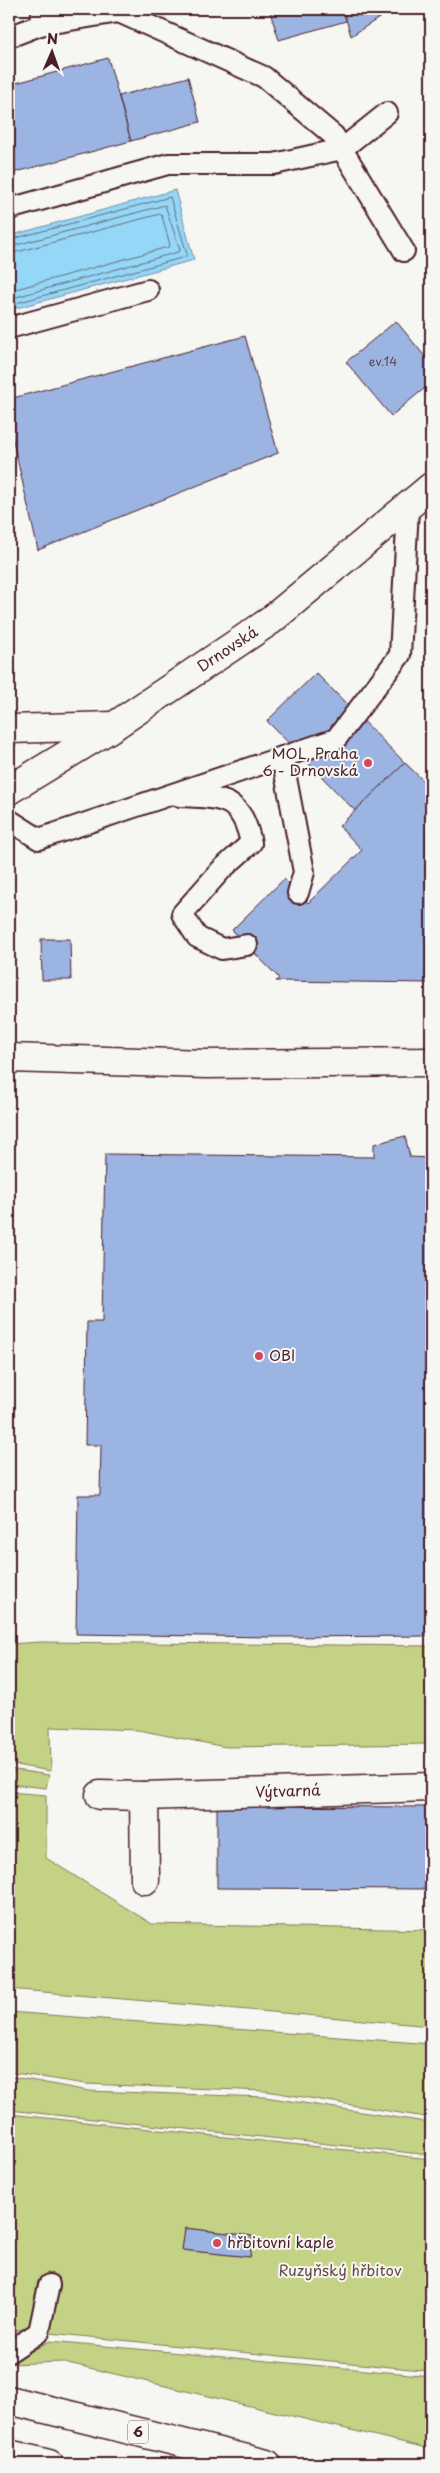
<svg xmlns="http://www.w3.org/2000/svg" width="440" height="2473" viewBox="0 0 440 2473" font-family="'Playpen Sans',sans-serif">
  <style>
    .green { fill: #c4d285; stroke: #877858; fill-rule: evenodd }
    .water { fill: #94d7f6; stroke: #768da5 }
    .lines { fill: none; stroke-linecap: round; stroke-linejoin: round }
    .shore { stroke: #68697c; stroke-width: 1 }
    .building { fill: #9cb4e1; stroke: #4a1f2b }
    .lane-casing { stroke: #4a1f2b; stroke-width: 24 }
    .street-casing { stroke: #4a1f2b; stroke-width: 31 }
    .secondary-casing { stroke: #4a1f2b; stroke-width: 31 }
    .primary-casing { stroke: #4a1f2b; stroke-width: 31 }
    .lane { stroke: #f6f6f2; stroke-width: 20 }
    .street { stroke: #f6f6f2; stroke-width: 28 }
    .secondary { stroke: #f6f6f2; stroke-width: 28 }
    .primary { stroke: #f6f6f2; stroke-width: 28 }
    .poi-dot { fill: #d1495b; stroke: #f6f6f2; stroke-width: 2 }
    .labels { text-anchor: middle; stroke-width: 4; stroke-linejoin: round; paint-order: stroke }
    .number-label { font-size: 12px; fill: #5e4458 }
    .shield { fill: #f6f6f2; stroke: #7e6067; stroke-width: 1 }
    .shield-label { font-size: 14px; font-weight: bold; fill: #4a1f2b }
    .street-label { font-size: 15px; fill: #4a1f2b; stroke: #f6f6f2 }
    .poi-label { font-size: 15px; fill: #4a1f2b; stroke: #f6f6f2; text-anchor: start }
    .park-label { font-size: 15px; fill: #684c42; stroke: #f6f6f2 }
  </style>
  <rect width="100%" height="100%" fill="#f6f6f2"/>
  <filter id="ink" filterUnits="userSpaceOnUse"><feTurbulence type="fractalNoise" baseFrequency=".02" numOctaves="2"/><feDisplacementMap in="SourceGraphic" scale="10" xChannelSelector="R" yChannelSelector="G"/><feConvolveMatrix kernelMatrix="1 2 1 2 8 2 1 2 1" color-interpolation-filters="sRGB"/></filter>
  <g filter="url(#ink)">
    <g class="green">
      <polygon points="41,1642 431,1646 431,1744 226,1747 138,1730 50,1727 51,1771 9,1764 9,1644"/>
      <polygon points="9,1769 49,1775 46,1788 9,1784"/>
      <polygon points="9,1792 46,1795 46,1858 152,1924 431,1930 431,2026 9,1989"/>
      <polygon points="9,2012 431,2044 431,2118 266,2091 85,2084 9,2072"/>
      <polygon points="9,2076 88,2091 265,2097 419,2121 431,2124 431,2155 9,2110"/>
      <path d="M9,2114l422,45v212l-422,-42zM185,2228l67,8 -2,21 -67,-7z"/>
      <polygon points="50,2341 431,2376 431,2449 64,2362 9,2364"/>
    </g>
    <polygon class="water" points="175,190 194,260 9,310 9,236"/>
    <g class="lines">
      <g class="shore">
        <polyline points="9,240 170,197 187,254 185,257 9,305"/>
        <polyline points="9,247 165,205 180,250 178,252 9,299"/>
        <polyline points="9,254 160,214 162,216 170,245 168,247 9,291"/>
      </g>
    </g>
    <g class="building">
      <polygon points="269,9 343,9 346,21 279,40"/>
      <polygon points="343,9 393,9 351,36"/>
      <polygon points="108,58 131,141 9,174 9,85"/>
      <polygon points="188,77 200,122 131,141 119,96"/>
      <polygon points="396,321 431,364 431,383 391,416 346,362"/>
      <polygon points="245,336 278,453 38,550 9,423 9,399"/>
      <polygon points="316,673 414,772 364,820 267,721"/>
      <polygon points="405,763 431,788 431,983 276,981 279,978 277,976 232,930 284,879 308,903 362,850 339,826"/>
      <polygon points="41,939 70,939 71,980 42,980"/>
      <polygon points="405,1136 410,1157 431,1158 431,1636 270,1637 76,1634 78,1495 100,1495 101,1445 85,1445 86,1390 87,1322 102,1322 105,1154 374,1157 374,1144"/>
      <polygon points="217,1806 431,1807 431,1889 217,1888"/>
      <polygon points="185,2228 252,2236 250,2257 182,2250"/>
    </g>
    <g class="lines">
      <defs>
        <g id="lane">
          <polyline points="40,25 119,12 264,77 334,136 404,251"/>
          <polyline points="9,37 40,25 43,9"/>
          <polyline points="9,209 168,164 274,164 342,149 387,113"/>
          <polyline points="9,328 148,290"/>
          <polyline points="282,757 304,872 298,893"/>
          <path d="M179,796c43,2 62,0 72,47l-30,27 -39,44 15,23 25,12 25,-4"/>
          <polyline points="9,820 39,839 336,739 400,655 408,509"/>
          <polyline points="9,2352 39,2332 49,2285"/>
        </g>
        <g id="street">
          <polyline points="9,729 114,726"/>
          <polyline points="9,1058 206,1064 431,1062"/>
          <path id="s1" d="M100,1795l44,1 287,-9"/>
          <polyline points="144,1796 145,1880"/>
        </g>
        <g id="secondary">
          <path id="s2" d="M9,790l105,-64 156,-105 161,-134"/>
        </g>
        <g id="primary">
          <polyline points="9,2400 267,2464"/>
          <polyline points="9,2454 49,2464"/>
        </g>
      </defs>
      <use href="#lane" class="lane-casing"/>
      <use href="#street" class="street-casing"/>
      <use href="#secondary" class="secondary-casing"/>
      <use href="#primary" class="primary-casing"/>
      <use href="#lane" class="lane"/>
      <use href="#street" class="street"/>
      <use href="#secondary" class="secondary"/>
      <use href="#primary" class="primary"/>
    </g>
  </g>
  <g class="poi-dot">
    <circle cx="368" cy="763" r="5"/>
    <circle cx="259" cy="1356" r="5"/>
    <circle cx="217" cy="2243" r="5"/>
  </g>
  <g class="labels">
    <g class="number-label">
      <text x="383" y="366">ev.14</text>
    </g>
    <rect class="shield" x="128" y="2420.5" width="20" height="23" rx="4"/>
    <g class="shield-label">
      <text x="138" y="2437">6</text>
    </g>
    <g class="street-label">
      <text dy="5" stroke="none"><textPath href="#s2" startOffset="260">Drnovská</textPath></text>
      <text dy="5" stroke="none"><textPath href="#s1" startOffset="188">Výtvarná</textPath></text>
    </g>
    <g class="poi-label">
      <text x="358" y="759" text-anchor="end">MOL, Praha<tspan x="358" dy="17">6 - Drnovská</tspan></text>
      <text x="269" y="1361">OBI</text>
      <text x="227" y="2248">hřbitovní kaple</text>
    </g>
    <g class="park-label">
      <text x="340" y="2276">Ruzyňský hřbitov</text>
    </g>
  </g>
  <rect width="440" height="2473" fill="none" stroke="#f6f6f2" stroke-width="30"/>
  <rect x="15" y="15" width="410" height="2443" fill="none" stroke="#4a1f2b" stroke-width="2" filter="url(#ink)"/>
  <g transform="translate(52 52) rotate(2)" stroke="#f6f6f2" stroke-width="4" paint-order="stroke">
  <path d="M0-4L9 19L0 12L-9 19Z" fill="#4a1f2b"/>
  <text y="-8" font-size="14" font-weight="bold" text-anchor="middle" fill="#4a1f2b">N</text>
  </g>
</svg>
